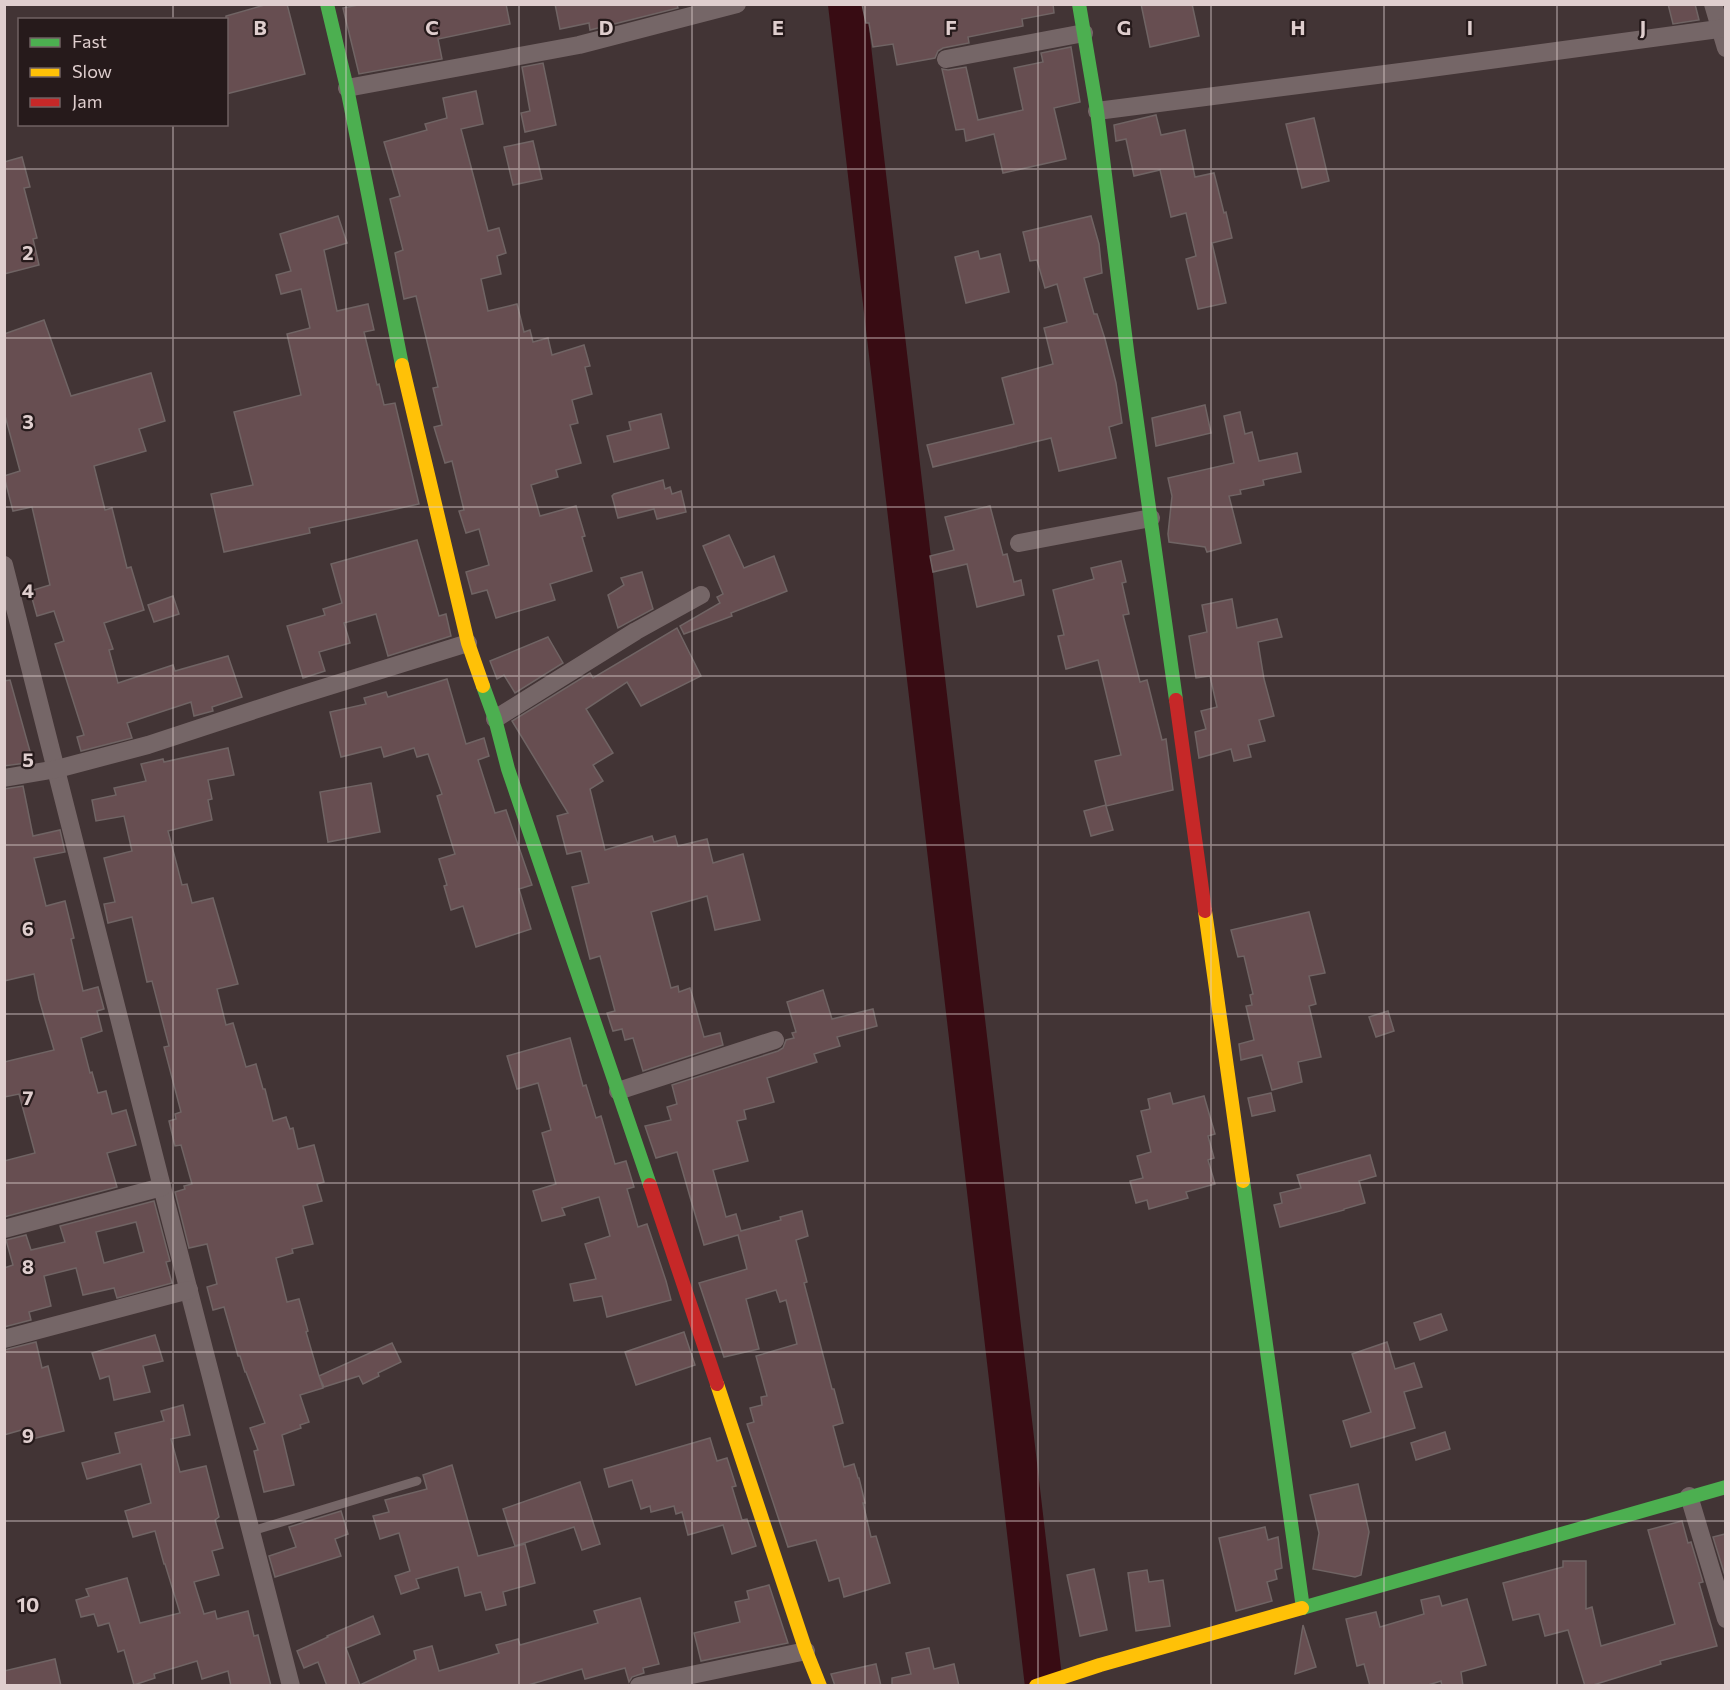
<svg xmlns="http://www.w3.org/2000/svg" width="1730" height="1690" viewBox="0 0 1730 1690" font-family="Commissioner,sans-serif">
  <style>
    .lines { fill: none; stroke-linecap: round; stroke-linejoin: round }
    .river { stroke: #380c13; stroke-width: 38 }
    .building { fill: #674e51; stroke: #706464; stroke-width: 1.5; fill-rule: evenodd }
    .lane { stroke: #756667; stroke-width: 9 }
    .street { stroke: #756667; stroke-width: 18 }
    .fast { stroke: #4caf50; stroke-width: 14 }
    .slow { stroke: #ffc107; stroke-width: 14 }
    .jam { stroke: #c62828; stroke-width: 14 }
    .grid { fill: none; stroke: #dfcece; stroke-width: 1.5; stroke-opacity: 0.55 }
    .grid-label { font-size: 20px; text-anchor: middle; font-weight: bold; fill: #dfcece; stroke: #261a1b; stroke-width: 4.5; stroke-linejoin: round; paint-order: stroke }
  </style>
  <rect width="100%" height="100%" fill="#423435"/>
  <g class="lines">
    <polyline class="river" points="847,4 1044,1686"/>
  </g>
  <g class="building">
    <polygon points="268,4 287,4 305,74 226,94 226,16"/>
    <polygon points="363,4 506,4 510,24 438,39 442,59 359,74 343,8"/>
    <polygon points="555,4 677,4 678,8 590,30 589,23 560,29"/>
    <polygon points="862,4 1053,4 1054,13 1022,19 1023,26 968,37 969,43 943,48 938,51 935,58 897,65 893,44 873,47 869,23 866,23"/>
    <polygon points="1141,4 1192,4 1199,36 1150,47"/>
    <polygon points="1668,4 1695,4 1699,20 1673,24"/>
    <polygon points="1071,47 1080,102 1054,108 1066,159 1003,173 994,134 966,141 964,129 956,130 942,69 948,70 966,67 978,120 1023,110 1014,68 1043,62 1041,53"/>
    <polygon points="543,63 556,125 525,132 521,113 530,111 522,67"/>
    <polygon points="476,91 483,124 461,129 488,231 499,228 506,253 497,256 501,274 481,279 488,311 517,304 524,332 530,330 533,342 548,338 552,355 584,345 590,366 585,367 592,394 572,400 578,423 570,425 581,463 556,470 558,477 531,485 540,516 576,506 585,536 582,537 592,571 550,584 555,600 496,618 487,590 472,594 466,572 489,565 479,529 466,533 459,511 464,510 452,461 445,463 434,427 442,425 433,388 438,387 416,296 404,299 395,253 403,250 390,199 400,196 384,142 427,130 425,124 447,118 443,98"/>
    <polygon points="1156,115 1161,135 1185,130 1195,177 1214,173 1224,213 1226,212 1232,238 1212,243 1226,303 1198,309 1186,259 1196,256 1186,213 1171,217 1160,170 1134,176 1126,139 1116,141 1114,125"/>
    <polygon points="1314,118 1329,181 1302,188 1286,124"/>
    <polygon points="533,141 542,179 513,185 504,147"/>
    <polygon points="22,157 30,187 24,188 37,238 33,239 39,265 4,274 4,162"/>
    <polygon points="338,216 347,243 324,250 337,311 368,304 374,330 364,332 377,385 379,384 384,405 395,403 419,504 309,528 310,533 224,552 211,494 253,485 234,412 301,395 287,334 310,328 301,289 281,294 276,275 291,271 280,234"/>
    <polygon points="1091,216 1099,244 1102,273 1084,278 1094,314 1097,314 1105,339 1116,383 1122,423 1109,427 1116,458 1059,471 1051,438 933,467 927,445 1014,424 1002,378 1053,364 1044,328 1067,322 1057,284 1045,288 1037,260 1030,261 1023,232"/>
    <polygon points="978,251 980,259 1000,254 1009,292 966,303 955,257"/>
    <polygon points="44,320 71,396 151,373 165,421 139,429 146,451 94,466 105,510 112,508 127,568 131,567 144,610 104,623 113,649 109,650 118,683 173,665 175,671 228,656 242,697 212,707 213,711 194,716 191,702 127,723 132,738 81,751 77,737 84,735 55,644 64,641 54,611 37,616 30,591 50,585 32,507 13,511 4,476 20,471 4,412 4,334"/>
    <polygon points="1205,405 1211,433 1156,446 1152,418"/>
    <polygon points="1240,412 1245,434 1252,432 1259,461 1297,453 1301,472 1263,480 1264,485 1240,490 1241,494 1229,496 1241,543 1207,552 1205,547 1169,542 1168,534 1172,496 1168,478 1234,463 1224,416"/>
    <polygon points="661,414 669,448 614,462 607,436 631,430 629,422"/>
    <polygon points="663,480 665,489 670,487 672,494 681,491 686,512 657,519 654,509 618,518 612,496 614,494"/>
    <polygon points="990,506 1003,555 1007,554 1014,582 1021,580 1024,595 977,607 967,564 933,572 930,556 954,550 945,517"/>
    <polygon points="729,535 744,568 774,556 787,591 731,613 732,616 684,634 680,626 720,603 717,597 723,594 703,546"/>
    <polygon points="417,540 439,616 446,614 451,636 388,656 376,614 344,623 350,643 319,652 325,671 303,678 287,626 325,615 323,609 342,603 331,564"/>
    <polygon points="1121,561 1126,582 1122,583 1129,614 1123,615 1140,682 1147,680 1162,740 1166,739 1173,790 1106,806 1113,830 1091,836 1084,811 1106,805 1095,761 1121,755 1098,660 1066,669 1058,636 1064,635 1053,590 1094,579 1091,568"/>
    <polygon points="642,572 653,609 618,628 608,595 624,585 621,578"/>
    <polygon points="173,596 179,614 154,622 148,605"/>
    <polygon points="1232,599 1237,628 1277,619 1282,637 1258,642 1264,679 1274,716 1259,720 1265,741 1248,745 1251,757 1234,761 1231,749 1199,758 1195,732 1206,729 1201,711 1217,707 1210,676 1196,678 1189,636 1207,632 1202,605"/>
    <polygon points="677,628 701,676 641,706 627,682 586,709 613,753 593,765 603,781 590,789 605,850 652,836 654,842 675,836 678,846 707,839 713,863 743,854 760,920 715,930 707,896 651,912 671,988 678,986 679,992 690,988 704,1037 720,1033 723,1045 643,1071 633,1038 625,1040 622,1029 613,1031 607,1013 615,1011 600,956 590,959 572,887 589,883 581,851 567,854 557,816 568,813 512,721 590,673 593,678"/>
    <polygon points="548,637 563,663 515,693 504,675 497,679 490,661"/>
    <polygon points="447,679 466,744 484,738 489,756 478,760 495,813 506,810 532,885 519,889 531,929 476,947 463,906 451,910 444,886 447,885 439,859 455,854 437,796 442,794 428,754 417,757 414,748 384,757 381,747 341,757 330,712 366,704 364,698 386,692 388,697"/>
    <polygon points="10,680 33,762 4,766 4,681"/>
    <polygon points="228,748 234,775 208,780 212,799 208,800 212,820 168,831 182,885 187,884 192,903 213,898 238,984 217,989 226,1025 233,1023 246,1067 256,1064 263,1089 265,1089 273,1121 286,1117 290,1129 293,1128 298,1149 314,1145 324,1182 317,1184 322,1201 303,1206 313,1244 292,1249 293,1253 276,1258 287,1302 299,1299 308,1331 306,1332 319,1376 392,1343 401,1362 378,1373 379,1376 363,1384 359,1376 324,1387 319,1376 323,1388 300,1395 309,1422 300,1425 301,1428 282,1435 294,1485 264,1492 254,1451 258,1450 250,1428 265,1423 246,1372 245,1372 240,1356 238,1356 224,1307 213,1310 207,1287 217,1284 207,1244 189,1248 175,1192 185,1189 184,1186 192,1184 181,1145 175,1146 169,1121 176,1119 175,1114 181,1112 164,1047 169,1046 152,981 147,982 132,917 108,923 104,904 115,902 104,858 132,851 124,816 96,821 92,800 116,795 114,788 146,781 141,764 163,759 164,762"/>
    <polygon points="371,783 380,832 328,842 320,792"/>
    <polygon points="23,786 33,836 60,830 65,852 34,858 46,906 65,901 74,938 71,939 83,991 98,987 104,1009 97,1011 102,1031 81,1038 90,1073 92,1072 98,1093 106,1091 112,1114 126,1110 136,1145 107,1153 117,1187 4,1217 4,1161 35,1153 19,1094 4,1097 4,1062 54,1050 39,999 34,974 4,981 4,789"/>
    <polygon points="1309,912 1325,973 1309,976 1316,1004 1309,1006 1321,1057 1298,1062 1302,1082 1272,1090 1262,1055 1241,1060 1239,1044 1254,1040 1246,1006 1252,1005 1250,995 1253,994 1244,956 1238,957 1231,930"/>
    <polygon points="823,990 832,1019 873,1009 877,1026 837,1037 840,1046 814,1054 817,1062 767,1078 774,1102 744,1110 746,1119 737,1121 748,1161 713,1170 726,1217 736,1214 741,1231 781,1220 780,1217 802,1211 808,1236 796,1240 807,1282 804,1283 832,1389 834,1389 843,1423 833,1426 844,1467 854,1464 858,1478 859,1478 865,1503 863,1503 871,1537 876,1536 890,1583 844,1597 839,1578 829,1581 816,1540 788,1547 747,1424 754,1422 750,1408 762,1405 761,1397 767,1396 756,1356 797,1344 786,1300 780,1302 776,1290 746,1299 759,1349 724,1357 699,1283 747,1269 738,1235 704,1245 677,1152 656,1158 645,1126 671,1120 667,1107 677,1104 672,1085 778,1051 783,1048 786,1040 794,1038 792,1033 796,1032 787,1002"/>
    <polygon points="1388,1011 1394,1031 1376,1037 1369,1017"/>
    <polygon points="570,1038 583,1086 586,1085 596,1118 601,1116 615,1164 626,1161 634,1187 627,1189 638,1227 647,1224 666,1281 671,1300 607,1317 602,1296 574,1301 570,1284 596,1279 585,1244 610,1236 599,1197 562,1208 565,1215 542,1221 533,1191 556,1184 542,1133 551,1130 538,1083 517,1089 507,1056"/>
    <polygon points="1170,1093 1173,1104 1204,1096 1215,1134 1208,1136 1214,1158 1208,1160 1215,1184 1186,1192 1188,1198 1149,1209 1147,1200 1136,1203 1130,1181 1143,1178 1137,1156 1151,1152 1141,1111 1150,1109 1148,1099"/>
    <polygon points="1271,1093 1275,1111 1252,1116 1248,1098"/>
    <polygon points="1370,1155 1376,1176 1359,1181 1365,1203 1344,1209 1344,1210 1280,1227 1274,1205 1282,1203 1280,1193 1301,1188 1297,1175"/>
    <path d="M154,1201l16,60 -4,1 6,21 -55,15 -3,-10 -31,7 -7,-27 -32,8 7,30 -22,6 2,8 -27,7v-59l9,-3 -7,-25 20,-5 5,15 34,-8 -5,-16zM136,1222l8,30 -40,11 -8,-31z"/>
    <polygon points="1441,1314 1447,1330 1420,1340 1414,1323"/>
    <polygon points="684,1332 695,1365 636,1385 625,1352"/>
    <polygon points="155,1335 163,1361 143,1366 150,1392 114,1400 109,1376 100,1379 92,1353"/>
    <polygon points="36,1342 42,1368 48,1366 64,1431 28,1440 25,1429 4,1435 4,1350"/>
    <polygon points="1387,1342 1395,1369 1414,1363 1422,1387 1404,1392 1415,1428 1351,1447 1343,1421 1371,1412 1352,1354"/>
    <polygon points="183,1405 190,1435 171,1439 180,1472 206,1466 219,1517 215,1520 223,1548 212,1551 219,1575 194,1582 204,1614 215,1611 217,1619 248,1611 254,1636 258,1635 271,1686 231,1686 228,1671 202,1679 197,1661 154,1674 155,1678 134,1685 124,1650 118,1652 109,1623 98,1626 94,1614 81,1617 76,1600 89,1596 86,1589 127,1578 140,1623 180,1613 165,1564 164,1564 155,1531 133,1537 125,1511 151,1503 141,1464 87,1479 82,1463 120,1453 115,1433 164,1421 161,1411"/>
    <polygon points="1445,1432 1450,1449 1416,1460 1411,1443"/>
    <polygon points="710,1438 717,1461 727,1458 736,1486 732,1487 742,1520 747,1519 756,1546 732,1554 723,1525 688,1535 682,1512 676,1514 674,1506 651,1512 650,1506 641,1509 632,1480 609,1487 604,1469"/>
    <polygon points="452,1465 478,1556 525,1544 535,1583 503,1592 506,1605 486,1610 481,1592 465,1596 458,1567 416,1579 419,1588 401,1594 395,1576 410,1571 399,1533 380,1539 373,1516 389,1512 385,1500 427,1489 423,1475"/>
    <polygon points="580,1482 600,1544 582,1550 574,1527 515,1546 503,1509"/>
    <polygon points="1358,1484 1369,1532 1361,1575 1355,1577 1313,1569 1319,1533 1310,1495"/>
    <polygon points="341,1511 348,1534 335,1539 341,1556 275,1577 269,1556 296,1547 289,1527"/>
    <polygon points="1682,1521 1688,1543 1691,1542 1703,1582 1699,1583 1717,1646 1660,1661 1661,1664 1590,1686 1585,1686 1568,1630 1545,1636 1539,1614 1513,1620 1503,1583 1563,1567 1563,1561 1586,1561 1586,1609 1592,1607 1601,1646 1675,1624 1648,1530"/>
    <polygon points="1265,1527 1268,1540 1278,1537 1282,1568 1275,1570 1277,1579 1267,1582 1272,1601 1236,1611 1219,1538"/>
    <polygon points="1725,1534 1725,1576 1713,1537"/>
    <polygon points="1094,1569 1107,1630 1080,1636 1067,1575"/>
    <polygon points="1147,1570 1149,1582 1163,1580 1170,1626 1136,1631 1128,1573"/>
    <polygon points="769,1585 788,1643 701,1661 694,1633 740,1622 735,1602 749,1599 747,1591"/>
    <polygon points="1439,1596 1442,1606 1467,1599 1486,1665 1461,1672 1463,1686 1442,1686 1441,1681 1425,1686 1370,1686 1364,1664 1357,1666 1346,1619 1376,1612 1380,1627 1424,1614 1421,1600"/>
    <polygon points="640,1598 659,1664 643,1668 644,1673 632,1677 629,1682 625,1668 585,1679 582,1669 525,1686 327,1686 318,1662 304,1668 297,1651 328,1637 327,1636 373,1616 380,1634 346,1648 360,1685 416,1659 414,1651 432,1646 439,1671 499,1653 496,1645 518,1639 520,1645 598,1623 594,1611"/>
    <polygon points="1303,1625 1316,1667 1295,1674"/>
    <polygon points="929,1648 934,1669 954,1664 959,1686 892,1686 892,1678 911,1674 906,1653"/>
    <polygon points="55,1659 61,1686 4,1686 4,1671"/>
    <polygon points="876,1664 881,1686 835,1686 831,1674"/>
  </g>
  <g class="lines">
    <polyline class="lane" points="252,1531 417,1481"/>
    <g class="street">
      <polyline points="1713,4 1726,48"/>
      <polyline points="946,59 1084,33"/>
      <polyline points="347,88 579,45 737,4"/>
      <polyline points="1097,111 1416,70 1726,28"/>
      <polyline points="1019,543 1151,518"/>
      <polyline points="4,565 162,1187 291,1686"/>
      <polyline points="495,719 636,631 701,595"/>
      <polyline points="4,778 57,769 148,745 294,697 468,643"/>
      <polyline points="618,1091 775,1040"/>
      <polyline points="4,1229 162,1187"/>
      <polyline points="4,1339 189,1290"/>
      <polyline points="1689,1496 1726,1619"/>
      <polyline points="639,1686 806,1651"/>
    </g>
    <g class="fast">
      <polyline points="327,4 347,88 402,365"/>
      <polyline points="1079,4 1097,111 1128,358 1176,700"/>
      <polyline points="483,686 495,719 508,769 650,1185"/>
      <polyline points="1243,1181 1303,1608"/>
      <polyline points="1302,1608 1726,1487"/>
    </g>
    <g class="slow">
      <polyline points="402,365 468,643 483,686"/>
      <polyline points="1205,911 1243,1181"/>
      <polyline points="717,1384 806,1651 820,1686"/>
      <polyline points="1036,1686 1100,1665 1302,1608"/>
    </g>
    <g class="jam">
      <polyline points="1176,700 1205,911"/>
      <polyline points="650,1185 717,1384"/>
    </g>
  </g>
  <path class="grid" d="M173,4v16M346,4v1682M519,4v1682M692,4v1682M865,4v1682M1038,4v1682M1211,4v1682M1384,4v1682M1557,4v1682M173,124v1562M4,169h1722M4,338h1722M4,507h1722M4,676h1722M4,845h1722M4,1014h1722M4,1183h1722M4,1352h1722M4,1521h1722"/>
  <g class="grid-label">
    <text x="260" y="35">B</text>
    <text x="432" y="35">C</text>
    <text x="606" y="35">D</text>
    <text x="778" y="35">E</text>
    <text x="951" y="35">F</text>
    <text x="1124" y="35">G</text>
    <text x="1298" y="35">H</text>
    <text x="1470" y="35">I</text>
    <text x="1643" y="35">J</text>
    <text x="28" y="260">2</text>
    <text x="28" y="429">3</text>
    <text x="28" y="598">4</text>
    <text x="28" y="767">5</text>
    <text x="28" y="936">6</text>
    <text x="28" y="1105">7</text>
    <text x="28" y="1274">8</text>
    <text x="28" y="1443">9</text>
    <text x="28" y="1612">10</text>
  </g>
  <rect width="1730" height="1690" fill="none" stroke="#dfcece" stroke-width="12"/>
  <rect x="18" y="18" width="210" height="108" fill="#261a1b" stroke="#706263" stroke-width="1.5"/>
  <rect x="30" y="38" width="30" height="9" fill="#4caf50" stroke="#706263" stroke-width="1.5"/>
  <text x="72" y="48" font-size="18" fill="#dfcece">Fast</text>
  <rect x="30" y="68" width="30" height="9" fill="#ffc107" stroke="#706263" stroke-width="1.5"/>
  <text x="72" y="78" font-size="18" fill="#dfcece">Slow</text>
  <rect x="30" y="98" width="30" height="9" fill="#c62828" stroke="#706263" stroke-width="1.5"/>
  <text x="72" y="108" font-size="18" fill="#dfcece">Jam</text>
</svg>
